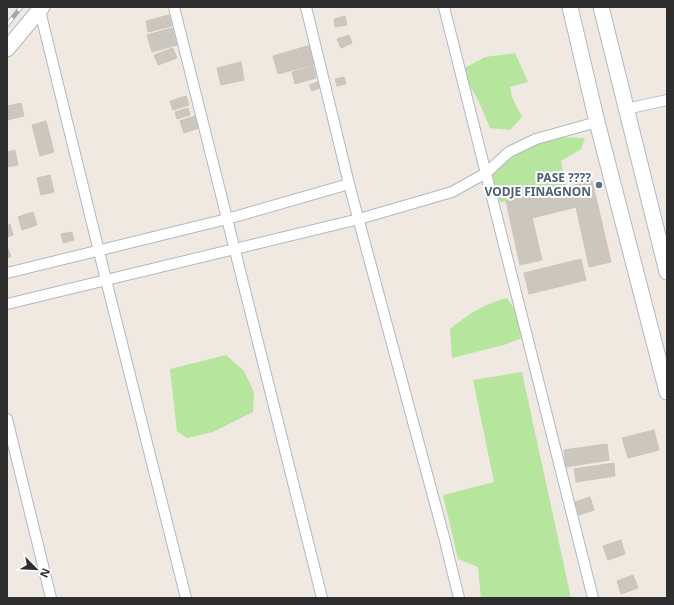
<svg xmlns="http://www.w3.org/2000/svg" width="674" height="605" viewBox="0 0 674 605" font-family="'Noto Sans',sans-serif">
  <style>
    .green { fill: #b6e59e }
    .building { fill: #cbc7bf; stroke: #cbc5ba }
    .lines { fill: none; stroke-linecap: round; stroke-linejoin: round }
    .street-casing { stroke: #b4b7c1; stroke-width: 12 }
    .secondary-casing { stroke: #b4b7c1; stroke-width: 17 }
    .street { stroke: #fff; stroke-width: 10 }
    .secondary { stroke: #fff; stroke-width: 15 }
    .rail-casing { stroke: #a3a6b8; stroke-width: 4.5 }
    .rail { stroke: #fff; stroke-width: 3; stroke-dasharray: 9; stroke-linecap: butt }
    .service-dot { fill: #5c6f8a; stroke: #fff; stroke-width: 1.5 }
    .labels { text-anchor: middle; stroke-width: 4; stroke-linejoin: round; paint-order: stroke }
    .service-label { font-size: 12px; font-weight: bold; fill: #4e5e75; stroke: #fff; text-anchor: end }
  </style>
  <rect width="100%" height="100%" fill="#efe9e1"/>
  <g class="green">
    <polygon points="515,53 528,82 510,87 512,97 522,117 510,130 490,128 479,102 461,70 485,57"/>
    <polygon points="559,137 585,138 581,149 561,161 566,187 501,202 488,190 491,169 505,156"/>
    <path d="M507,298l19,28 -4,12 -15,6 -55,14 -2,-29c20,-16 32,-24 57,-31z"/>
    <polygon points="226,355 244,371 254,392 253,412 213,432 187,438 177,431 170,369"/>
    <polygon points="522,372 571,598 481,598 478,567 458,559 443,495 494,482 473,380"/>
  </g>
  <g class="building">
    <polygon points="169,15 172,26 148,32 146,21"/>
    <polygon points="345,16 347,25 335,27 334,19"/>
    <polygon points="172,28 177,45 152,52 147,35"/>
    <polygon points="349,35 352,43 341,48 337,39"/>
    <polygon points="311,45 316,64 278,74 273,56"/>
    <polygon points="173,48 177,58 158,65 154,55"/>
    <polygon points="241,62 244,80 221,85 217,68"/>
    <polygon points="313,66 316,78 295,84 292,72"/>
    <polygon points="344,77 346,84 337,86 335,79"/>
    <polygon points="320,81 322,87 312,91 309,85"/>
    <polygon points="186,96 189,105 173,110 170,101"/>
    <polygon points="21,103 24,116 7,120 7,106"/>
    <polygon points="188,108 190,115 177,119 175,112"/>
    <polygon points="195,116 199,128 184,133 180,121"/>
    <polygon points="46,121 54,152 40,156 32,125"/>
    <polygon points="15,150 18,165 7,167 7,152"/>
    <polygon points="50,175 54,192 41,195 37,178"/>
    <polygon points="592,181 597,202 532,218 527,196"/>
    <polygon points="527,196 542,260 520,265 506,201"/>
    <polygon points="597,202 611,262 589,267 576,207"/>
    <polygon points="33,212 37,225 22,230 18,217"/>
    <polygon points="10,224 13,235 7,237 7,226"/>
    <polygon points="72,232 74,240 63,243 61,234"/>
    <polygon points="7,246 11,257 7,257"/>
    <polygon points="581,259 586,280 529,294 524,273"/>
    <polygon points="654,430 659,450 628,458 622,438"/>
    <polygon points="607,444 609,460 566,467 564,450"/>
    <polygon points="614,463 615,476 576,482 574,469"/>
    <polygon points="590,497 594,510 579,515 575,502"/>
    <polygon points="621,540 625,554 608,560 603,546"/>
    <polygon points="633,575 638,588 621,594 617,581"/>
  </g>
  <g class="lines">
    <defs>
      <g id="street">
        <polyline points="174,7 322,598"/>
        <polyline points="306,7 349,184 444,537 459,598"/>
        <polyline points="444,7 593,598"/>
        <polyline points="40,11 106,280 186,598"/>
        <polyline points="626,109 667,100"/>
        <polyline points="7,273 227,219 349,184"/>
        <polyline points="7,304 359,219 452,192 486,173 509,152 536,139 597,122"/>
        <polyline points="7,419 51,598"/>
      </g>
      <g id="secondary">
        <polyline points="570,7 597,122 667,392"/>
        <polyline points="601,7 667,272"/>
        <polyline points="7,49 42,7"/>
      </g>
    </defs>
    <use href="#street" class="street-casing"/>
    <use href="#secondary" class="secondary-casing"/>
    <use href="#street" class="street"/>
    <use href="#secondary" class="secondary"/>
    <defs>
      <polyline id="rail" points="7,25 21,7"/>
    </defs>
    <use href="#rail" class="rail-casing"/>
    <use href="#rail" class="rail"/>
  </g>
  <circle class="service-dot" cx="599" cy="185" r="4"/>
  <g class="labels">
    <g class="service-label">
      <text x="591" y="182">PASE ????<tspan x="591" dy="14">VODJE FINAGNON</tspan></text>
    </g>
  </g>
  <rect width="674" height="605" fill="none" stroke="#2e2e2e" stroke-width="16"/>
  <g transform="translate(36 569) rotate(114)" stroke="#ffffff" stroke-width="3" paint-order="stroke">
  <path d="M0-3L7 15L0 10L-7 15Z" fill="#2e2e2e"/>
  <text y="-6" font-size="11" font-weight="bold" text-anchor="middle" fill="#2e2e2e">N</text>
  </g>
</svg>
